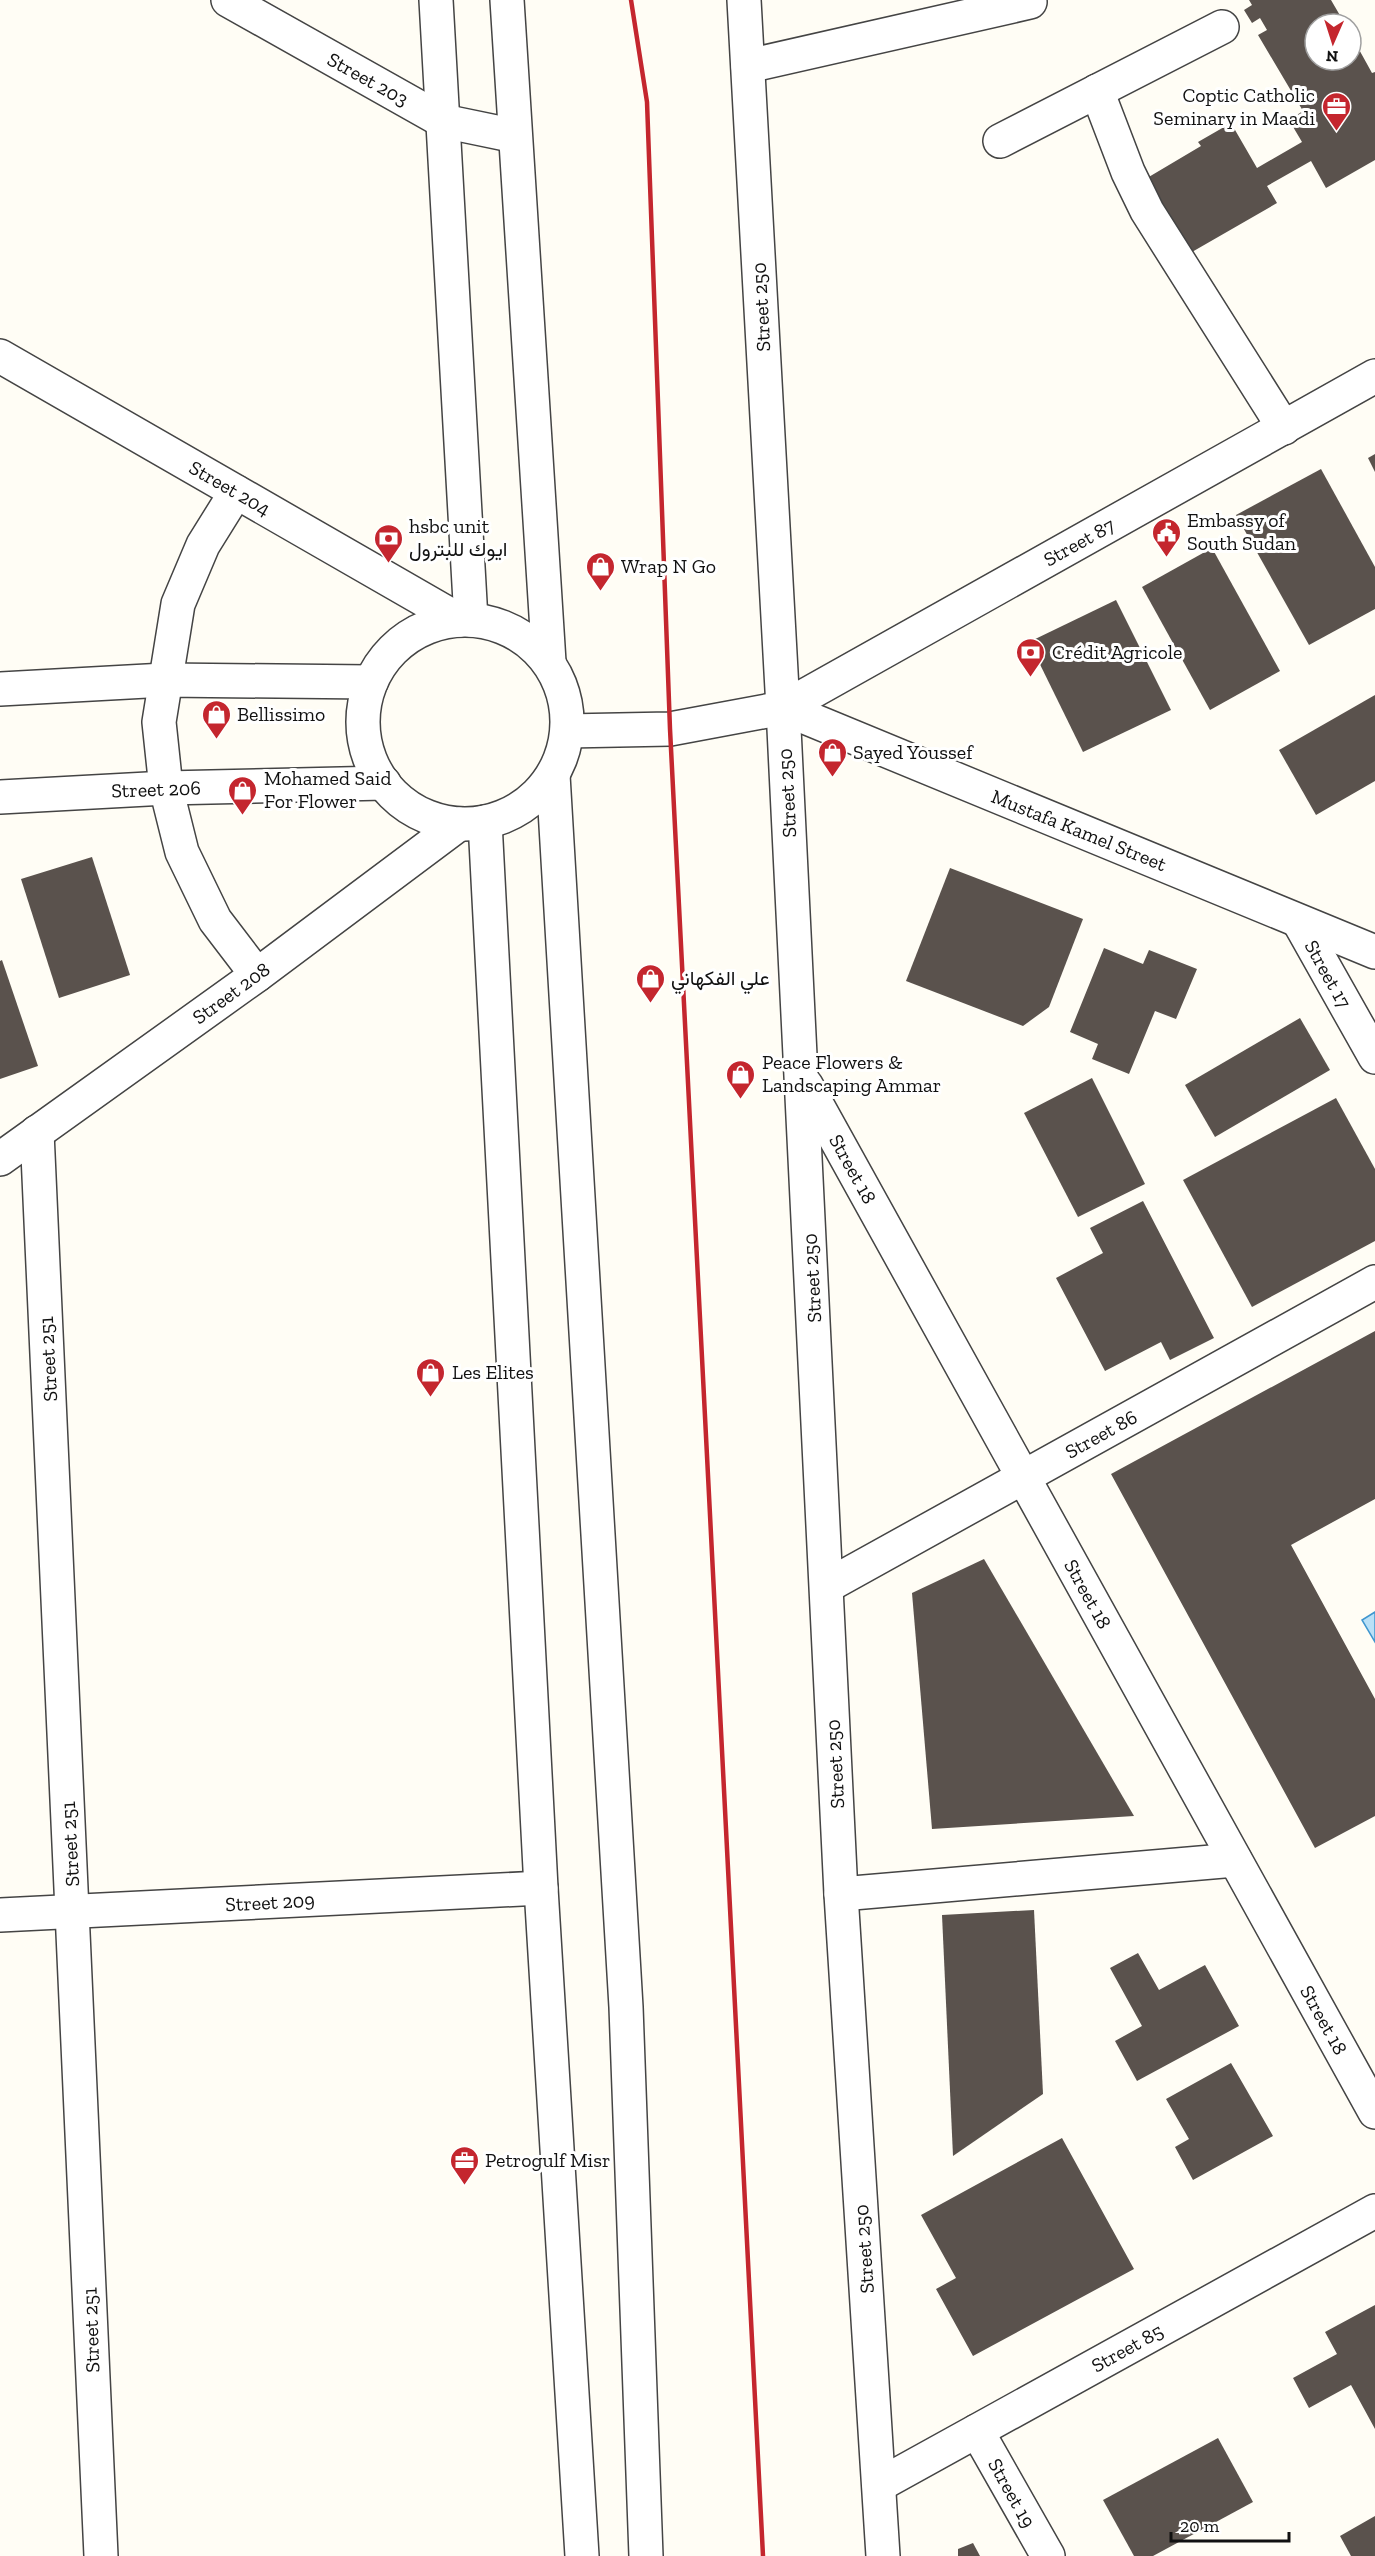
<svg xmlns="http://www.w3.org/2000/svg" width="1375" height="2556" viewBox="0 0 1375 2556" font-family="'Zilla Slab',Vazirmatn,serif">
  <style>
    .water { fill: #b9e0f7; stroke: #3f96cf; stroke-width: 1.5 }
    .building { fill: #5a524d }
    .lines { fill: none; stroke-linecap: round; stroke-linejoin: round }
    .minor-casing { stroke: #444; stroke-width: 36 }
    .minor { stroke: #fff; stroke-width: 33 }
    .rail { stroke: #c4262e; stroke-width: 4.5 }
    .labels { text-anchor: middle; stroke-width: 6; stroke-linejoin: round; paint-order: stroke }
    .street-label { font-size: 20px; fill: #111; stroke: #fff }
    .poi-label { font-size: 20px; fill: #111; stroke: #fff; text-anchor: start }
  </style>
  <rect width="100%" height="100%" fill="#fffdf5"/>
  <polygon class="water" points="1375,1612 1375,1642 1362,1620"/>
  <g class="building">
    <polygon points="1249,0 1331,0 1345,24 1315,24 1315,60 1351,60 1351,35 1372,73 1375,72 1375,160 1326,188 1311,161 1267,186 1277,203 1185,256 1142,181 1201,146 1198,142 1231,123 1257,168 1302,142 1289,120 1303,111 1258,35 1267,30 1260,18 1252,23 1244,10 1252,5"/>
    <polygon points="1375,454 1375,472 1368,458"/>
    <polygon points="1321,469 1375,567 1375,609 1309,645 1236,515"/>
    <polygon points="1212,548 1280,671 1210,710 1142,587"/>
    <polygon points="1116,600 1171,710 1083,752 1029,642"/>
    <polygon points="1375,695 1375,781 1316,815 1279,750"/>
    <polygon points="92,857 130,975 59,998 21,879"/>
    <polygon points="950,868 1083,919 1049,1007 1023,1026 906,981"/>
    <polygon points="1104,948 1143,964 1149,950 1197,969 1176,1019 1155,1011 1129,1074 1092,1059 1098,1044 1070,1032"/>
    <polygon points="2,960 38,1066 0,1079 0,961"/>
    <polygon points="1300,1018 1330,1070 1215,1137 1185,1085"/>
    <polygon points="1092,1078 1145,1184 1078,1217 1024,1113"/>
    <polygon points="1336,1098 1375,1169 1375,1241 1252,1307 1183,1180"/>
    <polygon points="1143,1201 1214,1338 1170,1360 1161,1342 1105,1371 1056,1278 1103,1253 1090,1228"/>
    <polygon points="1375,1331 1375,1499 1291,1545 1375,1699 1375,1816 1315,1848 1111,1474"/>
    <polygon points="984,1559 1134,1816 932,1829 912,1593"/>
    <polygon points="1034,1910 1043,2094 953,2156 942,1915"/>
    <polygon points="1138,1953 1159,1990 1205,1965 1239,2026 1137,2081 1115,2041 1142,2026 1110,1968"/>
    <polygon points="1231,2063 1273,2136 1193,2180 1175,2147 1189,2139 1166,2099"/>
    <polygon points="1062,2138 1134,2269 973,2356 936,2289 956,2278 921,2215"/>
    <polygon points="1375,2305 1375,2429 1351,2385 1309,2408 1293,2378 1337,2354 1325,2332"/>
    <polygon points="1218,2438 1253,2502 1153,2556 1134,2556 1103,2500"/>
    <polygon points="1375,2516 1375,2556 1351,2556 1340,2536"/>
    <polygon points="973,2543 980,2556 958,2556 958,2549"/>
  </g>
  <g class="lines">
    <defs>
      <g id="minor">
        <polyline points="228,0 443,121 515,136"/>
        <polyline points="436,0 471,620"/>
        <polyline points="507,0 549,662"/>
        <polyline points="744,0 783,708 841,1894 883,2556"/>
        <polyline points="748,66 1030,2"/>
        <polyline points="1097,91 1128,172 1147,211 1284,428"/>
        <polyline points="1000,141 1222,27"/>
        <polyline points="0,356 459,620"/>
        <polyline points="236,492 203,545 178,604 159,722 166,788 182,852 215,920 257,975"/>
        <circle cx="465" cy="722" r="102"/>
        <polyline points="0,689 165,680 371,682"/>
        <polyline points="783,708 1375,952"/>
        <polyline points="567,731 670,729 783,708 1375,376"/>
        <polyline points="553,775 626,2007 646,2556"/>
        <polyline points="0,797 166,788 384,783"/>
        <polyline points="485,822 541,1888 582,2556"/>
        <polyline points="1299,922 1375,1057"/>
        <polyline points="806,1085 1375,2112"/>
        <polyline points="37,1132 101,2556"/>
        <polyline points="0,1159 257,975 459,824"/>
        <polyline points="827,1586 1375,1282"/>
        <polyline points="841,1894 1235,1860"/>
        <polyline points="0,1915 541,1888"/>
        <polyline points="977,2431 1048,2556"/>
        <polyline points="879,2485 1375,2211"/>
      </g>
    </defs>
    <use href="#minor" class="minor-casing"/>
    <use href="#minor" class="minor"/>
    <polyline class="rail" points="631,0 647,102 670,729 763,2556"/>
  </g>
  <defs>
    <symbol id="office-pin" viewBox="-11 -11 22 30"><path d="M0 17L-7.5 6A9.5 9.5 0 1 1 7.5 6Z" fill="#c4262e" stroke="#fff"/><path d="M-6-3h4V-5.5h4V-3h4V5H-6ZM-1-4.5V-3h2v-1.5ZM-6 0V1H6V0Z" fill="#fff"/></symbol>
    <symbol id="civic-pin" viewBox="-11 -11 22 30"><path d="M0 17L-7.5 6A9.5 9.5 0 1 1 7.5 6Z" fill="#c4262e" stroke="#fff"/><path d="M-.6-6.5H3V-4.5H.6V-3L4-1V1h2V6H-6V1h2V-1L-.6-3ZM-1.2 2.5V6h2.4V2.5Z" fill="#fff"/></symbol>
    <symbol id="bank-pin" viewBox="-11 -11 22 30"><path d="M0 17L-7.5 6A9.5 9.5 0 1 1 7.5 6Z" fill="#c4262e" stroke="#fff"/><path d="M-6-4H6V4H-6ZM0-2.3a2.3 2.3 0 1 0 0 4.6a2.3 2.3 0 1 0 0-4.6Z" fill="#fff"/></symbol>
    <symbol id="shop-pin" viewBox="-11 -11 22 30"><path d="M0 17L-7.5 6A9.5 9.5 0 1 1 7.5 6Z" fill="#c4262e" stroke="#fff"/><path d="M-5-2.5h2.3a2.7 3.5 0 0 1 5.4 0H5L5.5 6h-11ZM-1.5-2.5h3a1.5 2.3 0 0 0-3 0Z" fill="#fff"/></symbol>
  </defs>
  <g fill-rule="evenodd">
    <use href="#office-pin" x="1320" y="90" width="33" height="45"/>
    <use href="#civic-pin" x="1150" y="516" width="33" height="45"/>
    <use href="#bank-pin" x="372" y="522" width="33" height="45"/>
    <use href="#shop-pin" x="584" y="550" width="33" height="45"/>
    <use href="#bank-pin" x="1014" y="636" width="33" height="45"/>
    <use href="#shop-pin" x="200" y="698" width="33" height="45"/>
    <use href="#shop-pin" x="816" y="736" width="33" height="45"/>
    <use href="#shop-pin" x="226" y="774" width="33" height="45"/>
    <use href="#shop-pin" x="634" y="962" width="33" height="45"/>
    <use href="#shop-pin" x="724" y="1058" width="33" height="45"/>
    <use href="#shop-pin" x="414" y="1356" width="33" height="45"/>
    <use href="#office-pin" x="448" y="2144" width="33" height="45"/>
  </g>
  <g class="labels">
    <g class="street-label">
      <text transform="translate(368 79) rotate(29)" y="7">Street 203</text>
      <text transform="translate(761 307) rotate(-93)" y="7">Street 250</text>
      <text transform="translate(230 488) rotate(30)" y="7">Street 204</text>
      <text transform="translate(1079 542) rotate(-29)" y="7">Street 87</text>
      <text transform="translate(156 789) rotate(-2)" y="7">Street 206</text>
      <text transform="translate(787 793) rotate(-93)" y="7">Street 250</text>
      <text transform="translate(1079 830) rotate(22)" y="7">Mustafa Kamel Street</text>
      <text transform="translate(1328 974) rotate(61)" y="7">Street 17</text>
      <text transform="translate(231 993) rotate(-36)" y="7">Street 208</text>
      <text transform="translate(853 1169) rotate(61)" y="7">Street 18</text>
      <text transform="translate(812 1278) rotate(-93)" y="7">Street 250</text>
      <text transform="translate(48 1359) rotate(-93)" y="7">Street 251</text>
      <text transform="translate(1101 1434) rotate(-29)" y="7">Street 86</text>
      <text transform="translate(1088 1594) rotate(61)" y="7">Street 18</text>
      <text transform="translate(835 1764) rotate(-93)" y="7">Street 250</text>
      <text transform="translate(70 1844) rotate(-93)" y="7">Street 251</text>
      <text transform="translate(270 1902) rotate(-3)" y="7">Street 209</text>
      <text transform="translate(1324 2020) rotate(61)" y="7">Street 18</text>
      <text transform="translate(864 2249) rotate(-94)" y="7">Street 250</text>
      <text transform="translate(91 2330) rotate(-92)" y="7">Street 251</text>
      <text transform="translate(1127 2348) rotate(-29)" y="7">Street 85</text>
      <text transform="translate(1012 2493) rotate(61)" y="7">Street 19</text>
    </g>
    <g class="poi-label">
      <text x="1315" y="102" text-anchor="end">Coptic Catholic<tspan x="1315" dy="23">Seminary in Maadi</tspan></text>
      <text x="1187" y="527">Embassy of<tspan x="1187" dy="23">South Sudan</tspan></text>
      <text x="409" y="533">hsbc unit<tspan x="409" dy="23">ايوك للبترول</tspan></text>
      <text x="621" y="573">Wrap N Go</text>
      <text x="1052" y="659">Crédit Agricole</text>
      <text x="237" y="721">Bellissimo</text>
      <text x="853" y="759">Sayed Youssef</text>
      <text x="264" y="785">Mohamed Said<tspan x="264" dy="23">For Flower</tspan></text>
      <text x="671" y="985">علي الفكهاني</text>
      <text x="762" y="1069">Peace Flowers &amp;<tspan x="762" dy="23">Landscaping Ammar</tspan></text>
      <text x="452" y="1379">Les Elites</text>
      <text x="485" y="2167">Petrogulf Misr</text>
    </g>
  </g>
  <g transform="translate(1333 42) rotate(183)"><circle r="28" fill="#ffffff" stroke="#a0a0a0" stroke-width="1.5"/>
  <path d="M0-4.5L10 22L0 15L-10 22Z" fill="#c4262e"/>
  <text y="-9" font-size="16" font-weight="bold" text-anchor="middle" fill="#111111">N</text>
  </g>
  <path d="M1171 2532v9h118v-9" fill="none" stroke="#111111" stroke-width="3"/>
  <text x="1180" y="2532" font-size="18" fill="#111111" stroke="#ffffff" stroke-width="4.5" paint-order="stroke">20 m</text>
</svg>
